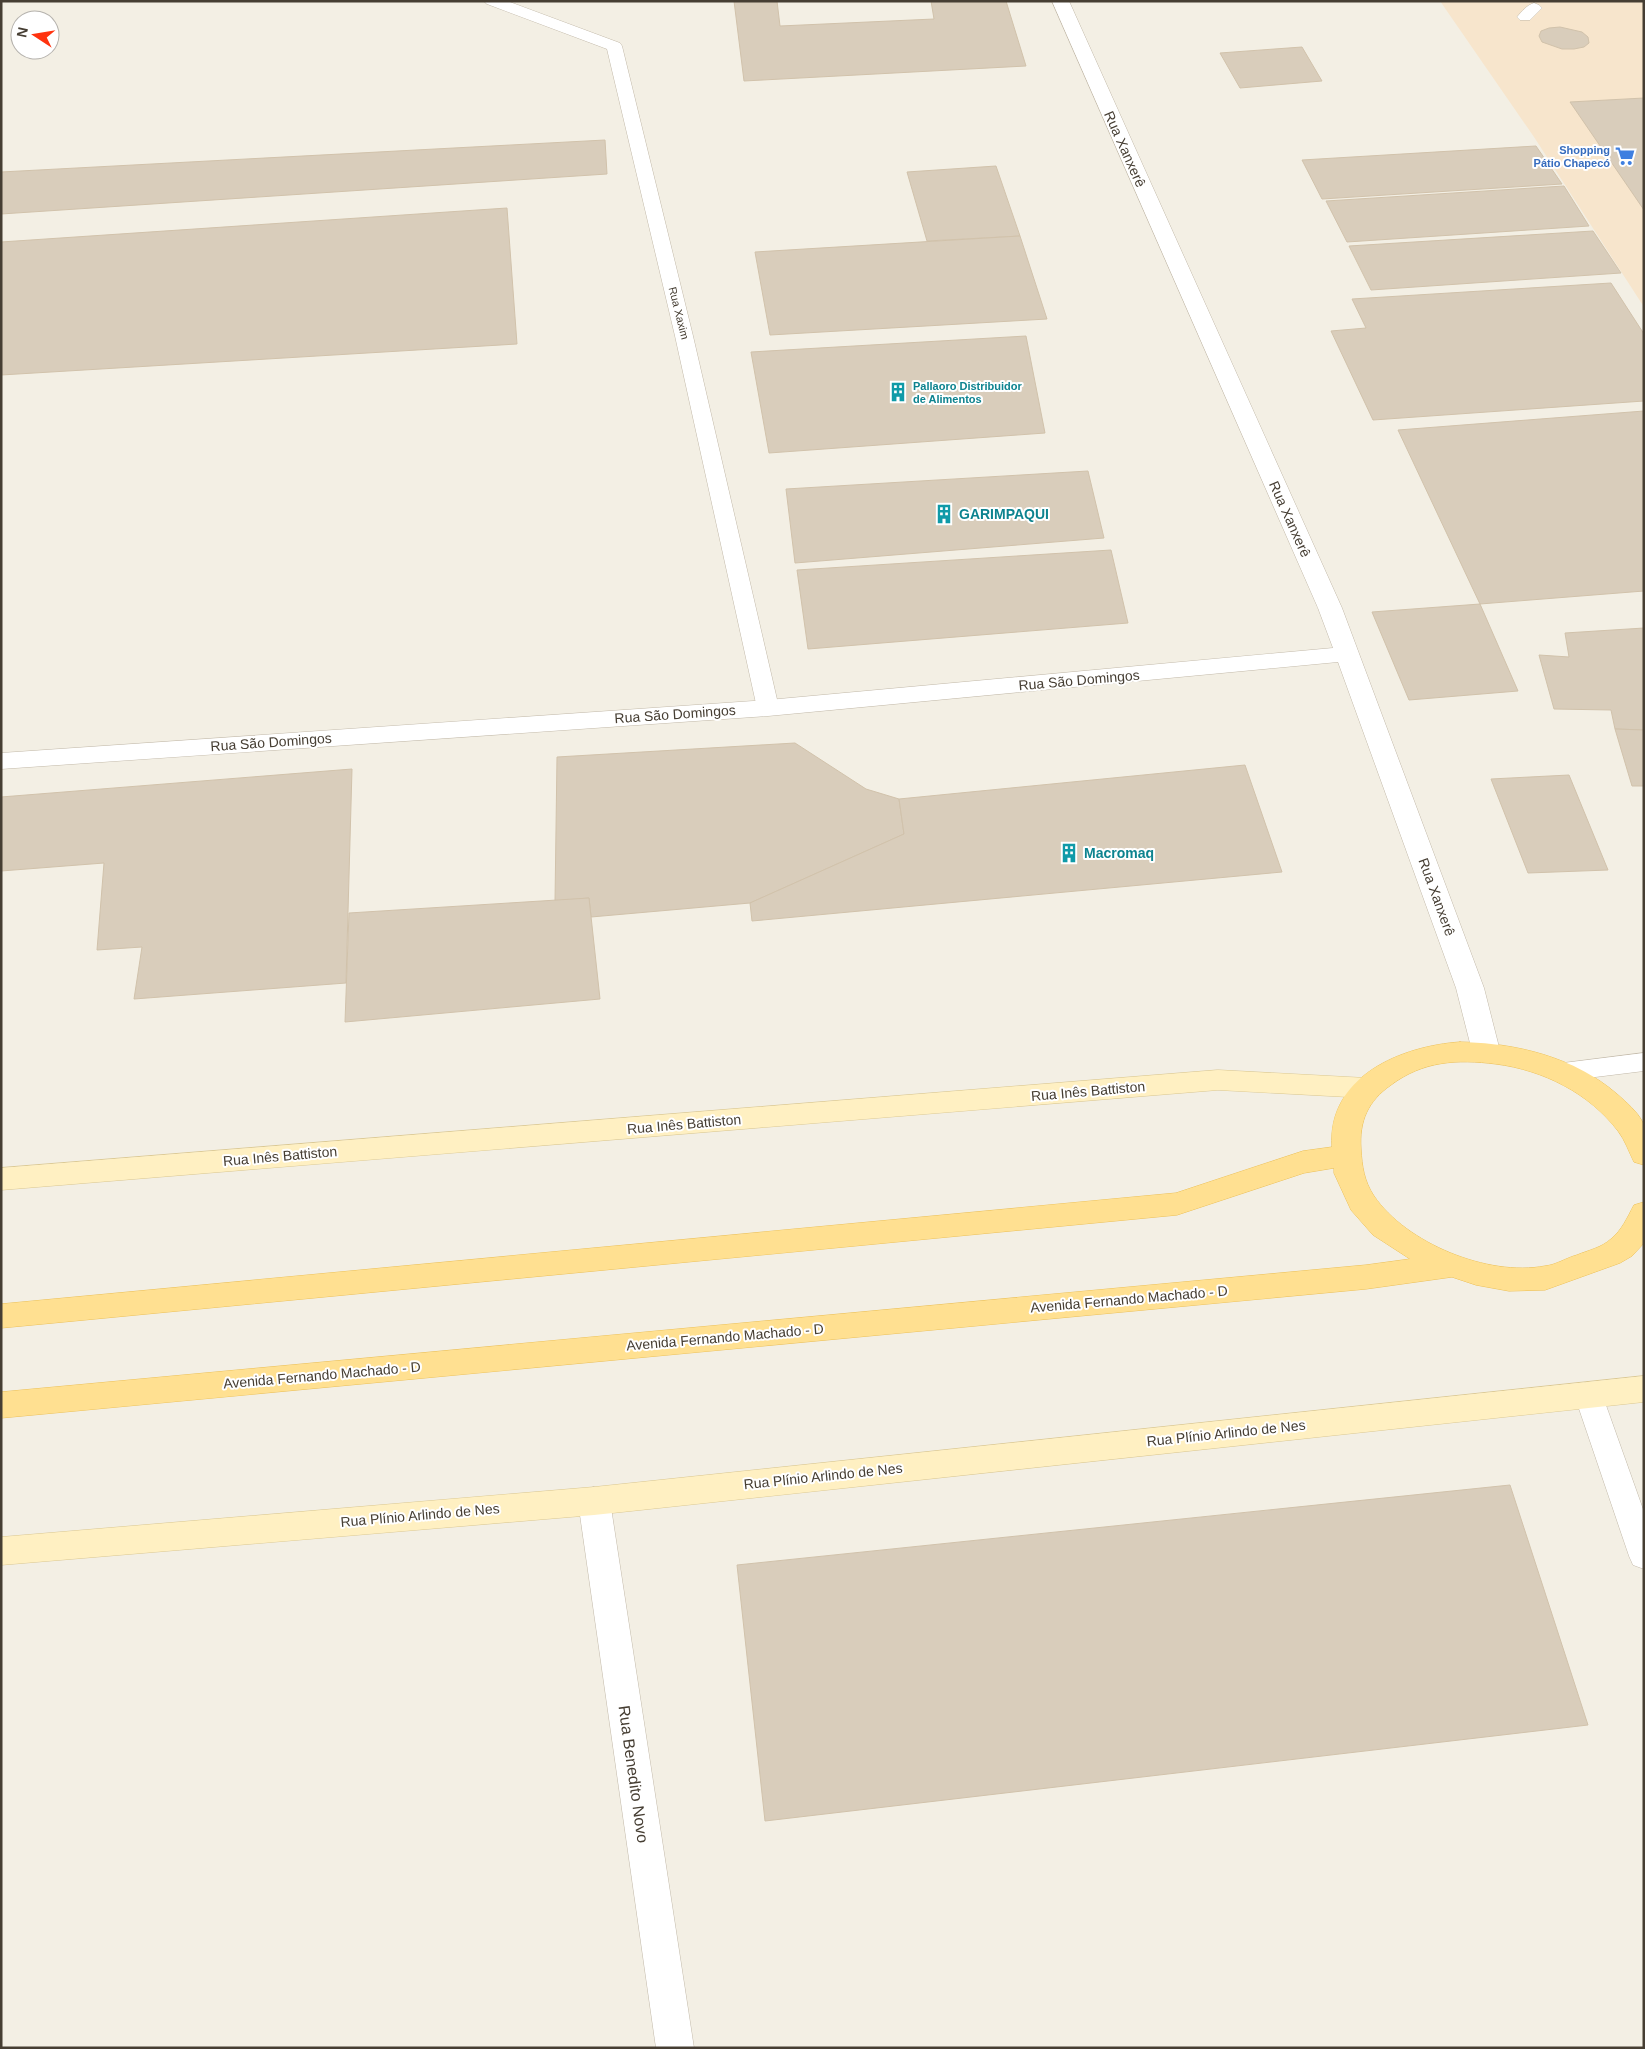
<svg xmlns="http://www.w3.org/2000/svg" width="1645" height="2049" viewBox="0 0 1645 2049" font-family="Helvetica,sans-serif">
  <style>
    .commercial { fill: #f7e5cc }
    .building { fill: #d9cdbb; stroke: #d1c2ab }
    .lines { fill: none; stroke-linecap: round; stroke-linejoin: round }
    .service-casing { stroke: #c2b9a9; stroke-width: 1 }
    .minor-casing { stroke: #c2b9a9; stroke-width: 1 }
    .tertiary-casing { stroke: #c2b9a9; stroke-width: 1 }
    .secondary-casing { stroke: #dac791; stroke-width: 1 }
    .primary-casing { stroke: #ecc058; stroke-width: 1 }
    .service { fill: #fff; fill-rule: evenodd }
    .minor { fill: #fff; fill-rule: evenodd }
    .tertiary { fill: #fff; fill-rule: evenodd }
    .secondary { fill: #fff0c2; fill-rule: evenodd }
    .primary { fill: #ffe091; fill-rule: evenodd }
    .labels { text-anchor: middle; stroke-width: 4; stroke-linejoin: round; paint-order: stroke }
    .far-shop-label { font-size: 11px; font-weight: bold; fill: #366cbe; stroke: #fff; text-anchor: end }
    .far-street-label { font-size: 11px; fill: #463e33; stroke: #fff }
    .far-culture-label { font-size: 11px; font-weight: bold; fill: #0d838f; stroke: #fff; text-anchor: start }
    .street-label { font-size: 14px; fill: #463e33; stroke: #fff }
    .culture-label { font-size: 14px; font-weight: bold; fill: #0d838f; stroke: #fff; text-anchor: start }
    .near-street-label { font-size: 16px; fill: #463e33; stroke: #fff }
  </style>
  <rect width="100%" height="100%" fill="#f3efe4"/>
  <polygon class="commercial" points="1440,1 1644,1 1644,307 1534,137"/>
  <g class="building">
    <polygon points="734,1 777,1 780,26 934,19 931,1 1006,1 1026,66 744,81"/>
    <polygon points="1560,27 1582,32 1588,37 1589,43 1584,47 1574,49 1562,49 1542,42 1539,36 1541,31 1549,28"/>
    <polygon points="1302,47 1322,81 1240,88 1220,53"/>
    <polygon points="1644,98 1644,210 1570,102"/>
    <polygon points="605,140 607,174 1,214 1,172"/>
    <polygon points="1536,146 1562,184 1322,199 1302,160"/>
    <polygon points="996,166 1020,236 927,241 907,172"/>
    <polygon points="1564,186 1589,226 1347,242 1326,201"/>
    <polygon points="507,208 517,344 1,375 1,242"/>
    <polygon points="1593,231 1621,273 1371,290 1349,246"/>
    <polygon points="1020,236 1047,319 770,335 755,252"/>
    <polygon points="1611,283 1644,334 1644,401 1373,420 1331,331 1366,328 1352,299"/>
    <polygon points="1026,336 1045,433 769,453 751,352"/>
    <polygon points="1644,411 1644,591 1480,604 1398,430"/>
    <polygon points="1088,471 1104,538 795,563 786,489"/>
    <polygon points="1111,550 1128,623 808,649 797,570"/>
    <polygon points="1480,604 1518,691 1409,700 1372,612"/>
    <polygon points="1644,628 1644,730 1615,729 1611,710 1554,709 1539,655 1569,657 1565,633"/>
    <polygon points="1615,729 1644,730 1644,786 1632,786"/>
    <polygon points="795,743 866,789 899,799 904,834 750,903 591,917 589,898 555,901 557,757"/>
    <polygon points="1245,765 1282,872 752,921 750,903 904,834 899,799"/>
    <polygon points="352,769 346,983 134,999 142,947 97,950 104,863 1,871 1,797"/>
    <polygon points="1569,775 1608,870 1528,873 1491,779"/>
    <polygon points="589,898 600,999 345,1022 349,913"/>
    <polygon points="1510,1485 1588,1725 765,1821 737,1565"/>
  </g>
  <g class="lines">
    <defs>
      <g id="service">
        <polygon points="484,1 507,1 620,43 622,46 693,336 779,708 776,713 768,715 760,713 757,708 675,336 607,49 487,4"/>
        <path d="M1534,3l5,2 3,3 -12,12h-10l-3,-3c5,-6 10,-12 17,-14z"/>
        <polygon points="1644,1053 1644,1071 1563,1081 1554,1079 1550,1072 1554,1065 1563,1063"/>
        <polygon points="1588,1382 1598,1386 1602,1394 1644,1512 1644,1569 1633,1565 1629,1556 1574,1394 1578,1386"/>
      </g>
      <polygon id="minor" points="594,1487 605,1491 610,1501 694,2048 656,2048 578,1501 583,1491"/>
      <polygon id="tertiary" points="1052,1 1069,1 1342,608 1484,988 1500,1051 1496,1058 1486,1061 1476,1058 1472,1051 1456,988 1338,662 768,716 1,769 1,753 768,700 1333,648 1318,608"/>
      <g id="secondary">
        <polygon points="1218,1070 1367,1078 1377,1081 1381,1088 1377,1095 1367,1098 1218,1090 1,1190 1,1168"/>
        <polygon points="1644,1376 1644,1402 594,1515 1,1565 1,1537 594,1487"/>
      </g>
      <path id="primary" d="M1460,1042c56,1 114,15 157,52 9,8 21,18 26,29 2,10 1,30 1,42l-10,-3c-5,-10 -9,-22 -16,-31 -29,-38 -75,-61 -122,-67 -39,-5 -73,-3 -105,21 -23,16 -32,36 -30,64 1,17 3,32 13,47 32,47 114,81 171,70 11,-1 21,-8 32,-11 12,-5 24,-7 34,-16 11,-9 16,-21 23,-34l10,-3v41l-12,13 -12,7 -75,27 -36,1 -33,-6 -24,-8 -86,12 -1365,129v-26l1365,-127 44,-6 -37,-24 -22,-25 -17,-37v-5l-30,5 -127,42 -1176,113v-24l1175,-111 127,-42 29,-4c-5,-71 70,-101 128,-105z"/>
    </defs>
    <use href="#service" class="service-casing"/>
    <use href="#minor" class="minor-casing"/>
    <use href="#tertiary" class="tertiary-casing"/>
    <use href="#secondary" class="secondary-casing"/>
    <use href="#primary" class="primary-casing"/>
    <use href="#service" class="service"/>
    <use href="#minor" class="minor"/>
    <use href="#tertiary" class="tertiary"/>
    <use href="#secondary" class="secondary"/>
    <use href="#primary" class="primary"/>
  </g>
  <defs>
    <symbol id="supermarket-bare" viewBox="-9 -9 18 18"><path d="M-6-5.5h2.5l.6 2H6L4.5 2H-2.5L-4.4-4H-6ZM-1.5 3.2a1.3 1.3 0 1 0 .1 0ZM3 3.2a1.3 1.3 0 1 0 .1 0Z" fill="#3f7fe0" stroke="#fff" stroke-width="2.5" paint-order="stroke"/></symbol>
    <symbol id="building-bare" viewBox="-9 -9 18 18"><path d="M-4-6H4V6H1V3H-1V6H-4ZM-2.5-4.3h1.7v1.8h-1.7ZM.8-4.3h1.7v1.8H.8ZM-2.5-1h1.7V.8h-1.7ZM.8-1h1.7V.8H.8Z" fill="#0f9aa8" stroke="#fff" stroke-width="2.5" paint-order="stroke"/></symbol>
  </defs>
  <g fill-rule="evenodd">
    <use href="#supermarket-bare" x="1611" y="142" width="28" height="28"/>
    <use href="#building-bare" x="884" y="378" width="28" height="28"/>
    <use href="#building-bare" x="930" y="500" width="28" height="28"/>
    <use href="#building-bare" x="1055" y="839" width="28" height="28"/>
  </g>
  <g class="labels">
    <g class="far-shop-label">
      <text x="1610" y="154">Shopping<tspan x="1610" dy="13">Pátio Chapecó</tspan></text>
    </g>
    <g class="far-street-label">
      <text transform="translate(679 313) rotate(76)" y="4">Rua Xaxim</text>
    </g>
    <g class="far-culture-label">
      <text x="913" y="390">Pallaoro Distribuidor<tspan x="913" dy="13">de Alimentos</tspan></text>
    </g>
    <g class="street-label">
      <text transform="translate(1125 149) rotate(66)" y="5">Rua Xanxerê</text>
      <text transform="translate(1290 519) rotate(66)" y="5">Rua Xanxerê</text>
      <text transform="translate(1079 680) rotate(-5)" y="5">Rua São Domingos</text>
      <text transform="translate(675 714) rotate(-4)" y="5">Rua São Domingos</text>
      <text transform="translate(271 742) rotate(-4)" y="5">Rua São Domingos</text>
      <text transform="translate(1437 897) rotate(70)" y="5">Rua Xanxerê</text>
      <text transform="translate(1088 1091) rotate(-5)" y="5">Rua Inês Battiston</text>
      <text transform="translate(684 1124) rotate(-5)" y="5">Rua Inês Battiston</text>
      <text transform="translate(280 1156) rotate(-5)" y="5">Rua Inês Battiston</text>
      <text transform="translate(1129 1299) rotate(-5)" y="5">Avenida Fernando Machado - D</text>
      <text transform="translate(725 1337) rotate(-5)" y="5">Avenida Fernando Machado - D</text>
      <text transform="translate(322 1375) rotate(-5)" y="5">Avenida Fernando Machado - D</text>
      <text transform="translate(1226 1433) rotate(-6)" y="5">Rua Plínio Arlindo de Nes</text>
      <text transform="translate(823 1476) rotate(-6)" y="5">Rua Plínio Arlindo de Nes</text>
      <text transform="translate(420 1515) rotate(-5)" y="5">Rua Plínio Arlindo de Nes</text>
    </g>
    <g class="culture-label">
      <text x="959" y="519">GARIMPAQUI</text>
      <text x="1084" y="858">Macromaq</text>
    </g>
    <g class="near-street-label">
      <text transform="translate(634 1774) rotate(82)" y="6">Rua Benedito Novo</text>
    </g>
  </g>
  <rect width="1645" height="2049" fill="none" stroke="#463e33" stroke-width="5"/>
  <g transform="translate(35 35) rotate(282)"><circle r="24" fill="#ffffff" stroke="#b5b2ad"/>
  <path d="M0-4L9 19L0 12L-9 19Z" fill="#ff330f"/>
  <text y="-8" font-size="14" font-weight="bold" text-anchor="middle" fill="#463e33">N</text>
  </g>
</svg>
